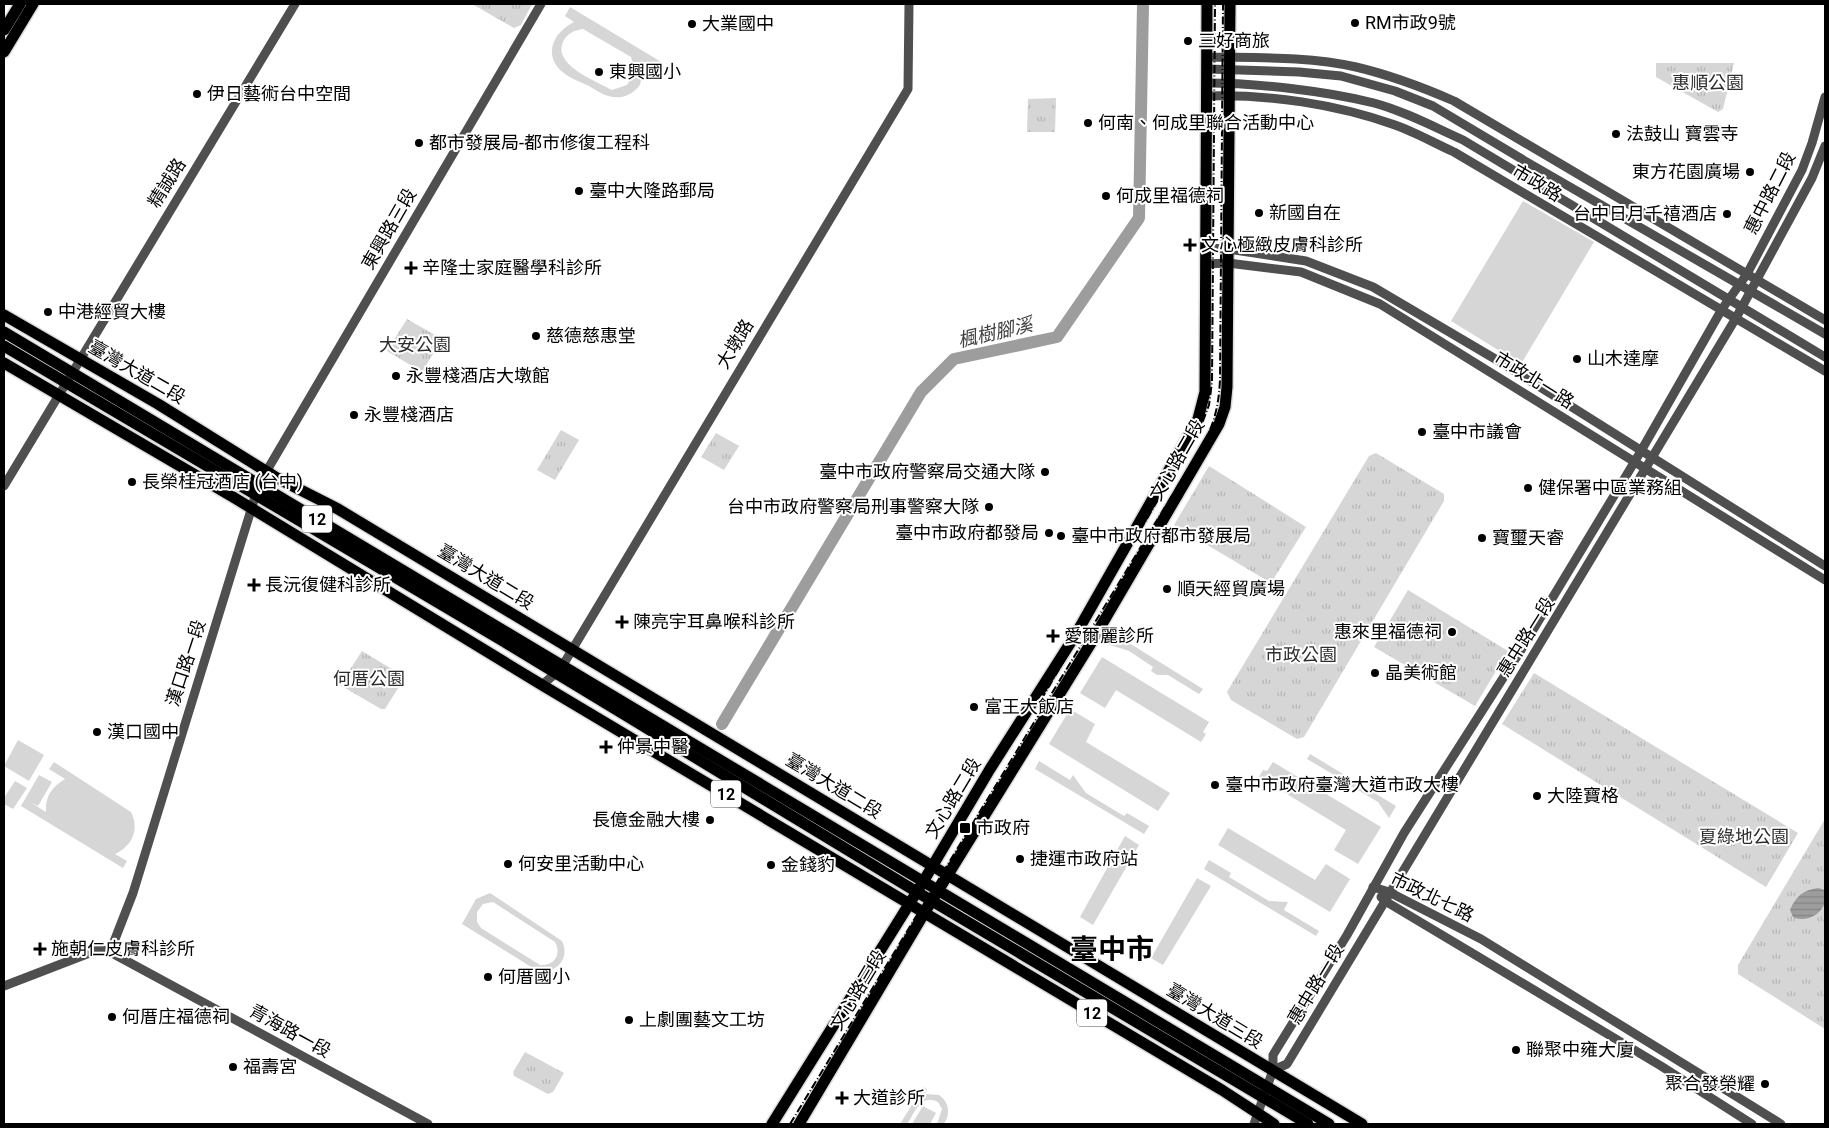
<svg xmlns="http://www.w3.org/2000/svg" width="1829" height="1128" viewBox="0 0 1829 1128" font-family="Roboto,'Noto Sans TC',sans-serif">
  <style>
    .green { fill: #d6d6d6; fill-rule: evenodd }
    .park { fill: url(#park-tufts) }
    .water { fill: url(#water-rules) }
    .lines { fill: none; stroke-linecap: round; stroke-linejoin: round }
    .river { stroke: #9d9d9d; stroke-width: 12 }
    .major-casing { stroke: #dbdbdb; stroke-width: 14 }
    .minor { stroke: #4f4f4f; stroke-width: 9 }
    .major { stroke: #000; stroke-width: 11 }
    .rail { stroke: #000; stroke-width: 2; stroke-dasharray: 8 2.5 1 2.5; stroke-linecap: butt }
    .poi-dot { fill: #000; stroke: #fff; stroke-width: 2 }
    .labels { text-anchor: middle; stroke-width: 4; stroke-linejoin: round; paint-order: stroke }
    .shield { fill: #fff; stroke: #4c4c4c; stroke-width: 1 }
    .shield-label { font-size: 16px; font-weight: bold; fill: #000 }
    .poi-label { font-size: 18px; fill: #000; stroke: #fff; text-anchor: start }
    .park-label { font-size: 18px; fill: #2d2d2d; stroke: #fff }
    .street-label { font-size: 18px; fill: #000; stroke: #fff }
    .water-label { font-size: 19px; font-style: italic; fill: #3e3e3e; stroke: #fff }
    .town-label { font-size: 28px; font-weight: bold; fill: #000; stroke: #fff }
  </style>
  <defs>
    <pattern id="park-tufts" width="24" height="20" patternUnits="userSpaceOnUse" patternTransform="scale(1.25)"><rect width="24" height="20" fill="#d6d6d6"/><path d="M3 7l-1-3M5 7V3M7 7l1-3M15 17l-1-3M17 17v-4M19 17l1-3" fill="none" stroke="#b6b6b6"/></pattern>
    <pattern id="water-rules" width="6" height="5" patternUnits="userSpaceOnUse" patternTransform="scale(1.25)"><rect width="6" height="5" fill="#9d9d9d"/><path d="M0 2.5h6" fill="none" stroke="#858585"/></pattern>
  </defs>
  <rect width="100%" height="100%" fill="#fff"/>
  <g class="green">
    <path d="M570,7l93,56 -7,9 -12,-7 -4,20c-5,6 -11,11 -19,12 -12,2 -22,-5 -32,-11 -8,-4 -17,-7 -24,-12 -23,-17 -13,-41 9,-52l-9,-6zM583,29l48,28 4,14 -8,14 -15,5c-16,-9 -62,-26 -48,-50 4,-7 11,-10 19,-11z"/>
    <polygon points="1523,201 1594,242 1521,364 1451,321"/>
    <polygon points="1113,633 1203,689 1199,694 1168,675 1157,675 1151,671 1153,667 1129,651 1107,644"/>
    <polygon points="1102,657 1209,722 1203,732 1206,734 1201,742 1116,690 1105,708 1080,693"/>
    <polygon points="1070,709 1095,724 1086,742 1170,793 1158,811 1049,744"/>
    <polygon points="18,740 44,755 29,781 4,766"/>
    <polygon points="1310,754 1396,806 1389,818 1378,802 1348,784 1344,791 1336,776 1307,759"/>
    <polygon points="1039,761 1070,780 1073,775 1086,793 1124,816 1127,813 1149,826 1144,834 1035,769"/>
    <path d="M54,762l77,50c9,18 1,34 -16,42l12,7 -4,7 -102,-62 18,-31 13,7 -14,24 -8,-4 16,10c-1,-16 6,-25 19,-33l-16,-10z"/>
    <polygon points="1273,762 1381,827 1358,864 1334,850 1346,830 1259,777 1263,770 1267,771"/>
    <polygon points="15,781 27,788 13,809 4,804 4,798"/>
    <polygon points="1228,828 1315,880 1326,864 1350,879 1330,912 1218,845"/>
    <polygon points="1125,836 1139,845 1093,925 1080,917"/>
    <polygon points="1209,860 1231,873 1229,877 1269,901 1288,902 1284,910 1319,931 1316,936 1204,869"/>
    <polygon points="1197,878 1211,886 1163,965 1151,958"/>
    <path d="M490,893l72,48c6,13 1,24 -12,30l5,3 -3,6 -90,-56 14,-25zM493,902l62,40c7,13 -1,24 -15,23l-59,-37 -4,-6v-10l6,-8z"/>
    <path d="M923,1087l4,2 -2,5 14,1c10,7 12,18 5,29h-7l5,-15 -4,-7c-17,-9 -23,10 -31,22h-7z"/>
    <polygon points="923,1106 936,1113 930,1124 912,1124"/>
  </g>
  <g class="park">
    <polygon points="472,4 532,4 521,25 514,28"/>
    <polygon points="1656,63 1734,63 1723,109 1718,112 1656,77"/>
    <polygon points="1056,98 1055,132 1027,132 1028,99"/>
    <polygon points="407,319 442,339 422,372 387,351"/>
    <polygon points="561,430 579,440 555,480 537,470"/>
    <polygon points="716,433 739,446 724,470 701,457"/>
    <polygon points="1376,453 1444,494 1444,501 1304,737 1297,739 1231,700 1227,692 1369,456"/>
    <polygon points="1209,466 1306,527 1271,583 1174,525"/>
    <polygon points="1408,590 1508,651 1475,706 1374,647"/>
    <polygon points="362,651 405,677 385,709 381,709 340,685"/>
    <polygon points="1534,673 1798,833 1766,887 1502,724"/>
    <polygon points="1825,819 1825,1029 1738,974 1738,965"/>
    <polygon points="525,1052 564,1073 553,1092 548,1094 514,1076 513,1072"/>
  </g>
  <path class="water" d="M1818,888l7,2c0,3 1,8 0,12 -3,13 -20,21 -32,15l-3,-7c6,-14 13,-20 28,-22z"/>
  <g class="lines">
    <polyline class="river" points="722,724 921,392 954,359 1057,337 1139,218 1143,4"/>
    <defs>
      <g id="major">
        <polyline points="4,30 20,4"/>
        <polyline points="4,52 33,4"/>
        <polyline points="4,315 158,404 277,478 338,509 1362,1124"/>
        <polyline points="4,332 1329,1124"/>
        <polyline points="4,346 503,641 917,892 1308,1124"/>
        <polyline points="4,363 233,497 542,685 1222,1090 1274,1124"/>
        <polyline points="772,1124 923,882 990,769 1076,634 1198,419 1205,392 1207,4"/>
        <polyline points="799,1124 925,912 1091,643 1219,424 1225,407 1227,387 1230,4"/>
      </g>
    </defs>
    <use href="#major" class="major-casing"/>
    <g class="minor">
      <path d="M1207,57c48,1 101,-1 149,10 34,8 66,20 98,34l371,219"/>
      <polyline points="1207,69 1299,72 1341,76 1395,91 1433,106 1525,161 1825,334"/>
      <path d="M1207,83c49,0 119,8 167,20 30,8 60,24 89,37l362,217"/>
      <path d="M1206,96c63,-2 130,8 189,29 20,7 39,18 59,27l371,219"/>
      <polyline points="1205,248 1228,249 1306,261 1373,287 1502,363 1825,566"/>
      <polyline points="1205,264 1228,263 1301,272 1380,304 1825,580"/>
      <polyline points="4,486 295,4"/>
      <polyline points="542,685 556,673 563,665 908,89 909,4"/>
      <polyline points="1373,887 1389,892 1481,939 1781,1124"/>
      <polyline points="1381,897 1385,901 1661,1066 1752,1124"/>
      <polyline points="110,952 133,893 259,484 541,4"/>
      <polyline points="4,986 100,949 110,952 428,1124"/>
      <polyline points="1273,1070 1287,1064 1736,318 1812,178 1825,146"/>
      <polyline points="1254,1124 1273,1070 1273,1055 1347,935 1404,833 1521,650 1641,451 1722,309 1747,274 1802,170 1812,143 1825,97"/>
    </g>
    <use href="#major" class="major"/>
    <g class="rail">
      <polyline points="1041,700 1201,426 1209,405 1212,382 1215,4"/>
      <path d="M790,1124l414,-681c11,-21 15,-40 16,-64l3,-375"/>
    </g>
  </g>
  <g class="poi-dot">
    <circle cx="1355" cy="23" r="5"/>
    <circle cx="692" cy="24" r="5"/>
    <circle cx="1188" cy="41" r="5"/>
    <circle cx="599" cy="72" r="5"/>
    <circle cx="197" cy="94" r="5"/>
    <circle cx="1088" cy="123" r="5"/>
    <circle cx="1616" cy="134" r="5"/>
    <circle cx="419" cy="143" r="5"/>
    <circle cx="1750" cy="172" r="5"/>
    <circle cx="579" cy="191" r="5"/>
    <circle cx="1106" cy="196" r="5"/>
    <circle cx="1259" cy="213" r="5"/>
    <circle cx="1727" cy="214" r="5"/>
    <path d="M1187.5 237.5h5v5h5v5h-5v5h-5v-5h-5v-5h5z"/>
    <path d="M408.5 260.5h5v5h5v5h-5v5h-5v-5h-5v-5h5z"/>
    <circle cx="48" cy="312" r="5"/>
    <circle cx="536" cy="336" r="5"/>
    <circle cx="1577" cy="359" r="5"/>
    <circle cx="396" cy="376" r="5"/>
    <circle cx="354" cy="415" r="5"/>
    <circle cx="1422" cy="432" r="5"/>
    <circle cx="1045" cy="472" r="5"/>
    <circle cx="132" cy="482" r="5"/>
    <circle cx="1528" cy="488" r="5"/>
    <circle cx="989" cy="507" r="5"/>
    <circle cx="1049" cy="533" r="5"/>
    <circle cx="1061" cy="536" r="5"/>
    <circle cx="1482" cy="538" r="5"/>
    <path d="M251.5 577.5h5v5h5v5h-5v5h-5v-5h-5v-5h5z"/>
    <circle cx="1167" cy="589" r="5"/>
    <path d="M619.5 614.5h5v5h5v5h-5v5h-5v-5h-5v-5h5z"/>
    <circle cx="1452" cy="632" r="5"/>
    <path d="M1050.5 628.5h5v5h5v5h-5v5h-5v-5h-5v-5h5z"/>
    <circle cx="1375" cy="673" r="5"/>
    <circle cx="974" cy="707" r="5"/>
    <circle cx="97" cy="732" r="5"/>
    <path d="M603.5 739.5h5v5h5v5h-5v5h-5v-5h-5v-5h5z"/>
    <circle cx="1215" cy="785" r="5"/>
    <circle cx="1537" cy="796" r="5"/>
    <circle cx="710" cy="820" r="5"/>
    <rect x="959" y="822" width="12" height="12" rx="2.5"/>
    <circle cx="1020" cy="859" r="5"/>
    <circle cx="508" cy="864" r="5"/>
    <circle cx="771" cy="865" r="5"/>
    <path d="M37.5 941.5h5v5h5v5h-5v5h-5v-5h-5v-5h5z"/>
    <circle cx="488" cy="977" r="5"/>
    <circle cx="112" cy="1017" r="5"/>
    <circle cx="629" cy="1020" r="5"/>
    <circle cx="1516" cy="1050" r="5"/>
    <circle cx="233" cy="1067" r="5"/>
    <circle cx="1765" cy="1084" r="5"/>
    <path d="M839.5 1090.5h5v5h5v5h-5v5h-5v-5h-5v-5h5z"/>
  </g>
  <g class="labels">
    <g class="shield">
      <rect x="302" y="505.5" width="30" height="27" rx="4"/>
      <rect x="711" y="780.5" width="30" height="27" rx="4"/>
      <rect x="1077" y="999.5" width="30" height="27" rx="4"/>
    </g>
    <g class="shield-label">
      <text x="317" y="525">12</text>
      <text x="726" y="800">12</text>
      <text x="1092" y="1019">12</text>
    </g>
    <g class="poi-label">
      <text x="1365" y="29">RM市政9號</text>
      <text x="702" y="30">大業國中</text>
      <text x="1198" y="47">三好商旅</text>
      <text x="609" y="78">東興國小</text>
      <text x="207" y="100">伊日藝術台中空間</text>
      <text x="1098" y="129">何南、何成里聯合活動中心</text>
      <text x="1626" y="140">法鼓山 寶雲寺</text>
      <text x="429" y="149">都市發展局-都市修復工程科</text>
      <text x="1740" y="178" text-anchor="end">東方花園廣場</text>
      <text x="589" y="197">臺中大隆路郵局</text>
      <text x="1116" y="202">何成里福德祠</text>
      <text x="1269" y="219">新國自在</text>
      <text x="1717" y="220" text-anchor="end">台中日月千禧酒店</text>
      <text x="1201" y="251">文心極緻皮膚科診所</text>
      <text x="422" y="274">辛隆士家庭醫學科診所</text>
      <text x="58" y="318">中港經貿大樓</text>
      <text x="546" y="342">慈德慈惠堂</text>
      <text x="1587" y="365">山木達摩</text>
      <text x="406" y="382">永豐棧酒店大墩館</text>
      <text x="364" y="421">永豐棧酒店</text>
      <text x="1432" y="438">臺中市議會</text>
      <text x="1035" y="478" text-anchor="end">臺中市政府警察局交通大隊</text>
      <text x="142" y="488">長榮桂冠酒店 (台中)</text>
      <text x="1538" y="494">健保署中區業務組</text>
      <text x="979" y="513" text-anchor="end">台中市政府警察局刑事警察大隊</text>
      <text x="1039" y="539" text-anchor="end">臺中市政府都發局</text>
      <text x="1071" y="542">臺中市政府都市發展局</text>
      <text x="1492" y="544">寶璽天睿</text>
      <text x="265" y="591">長沅復健科診所</text>
      <text x="1177" y="595">順天經貿廣場</text>
      <text x="633" y="628">陳亮宇耳鼻喉科診所</text>
      <text x="1442" y="638" text-anchor="end">惠來里福德祠</text>
      <text x="1064" y="642">愛爾麗診所</text>
      <text x="1385" y="679">晶美術館</text>
      <text x="984" y="713">富王大飯店</text>
      <text x="107" y="738">漢口國中</text>
      <text x="617" y="753">仲景中醫</text>
      <text x="1225" y="791">臺中市政府臺灣大道市政大樓</text>
      <text x="1547" y="802">大陸寶格</text>
      <text x="700" y="826" text-anchor="end">長億金融大樓</text>
      <text x="976" y="834">市政府</text>
      <text x="1030" y="865">捷運市政府站</text>
      <text x="518" y="870">何安里活動中心</text>
      <text x="781" y="871">金錢豹</text>
      <text x="51" y="955">施朝仁皮膚科診所</text>
      <text x="498" y="983">何厝國小</text>
      <text x="122" y="1023">何厝庄福德祠</text>
      <text x="639" y="1026">上劇團藝文工坊</text>
      <text x="1526" y="1056">聯聚中雍大廈</text>
      <text x="243" y="1073">福壽宮</text>
      <text x="1755" y="1090" text-anchor="end">聚合發榮耀</text>
      <text x="853" y="1104">大道診所</text>
    </g>
    <g class="park-label">
      <text x="1708" y="89">惠順公園</text>
      <text x="415" y="351">大安公園</text>
      <text x="1301" y="661">市政公園</text>
      <text x="369" y="685">何厝公園</text>
      <text x="1744" y="843">夏綠地公園</text>
    </g>
    <g class="street-label">
      <text transform="translate(167 183) rotate(-58)" y="6">精誠路</text>
      <text transform="translate(1537 183) rotate(31)" y="6">市政路</text>
      <text transform="translate(1770 193) rotate(-63)" y="6">惠中路二段</text>
      <text transform="translate(389 229) rotate(-60)" y="6">東興路三段</text>
      <text transform="translate(735 344) rotate(-59)" y="6">大墩路</text>
      <text transform="translate(137 372) rotate(30)" y="6">臺灣大道二段</text>
      <text transform="translate(1534 380) rotate(32)" y="6">市政北一路</text>
      <text transform="translate(1177 460) rotate(-60)" y="6">文心路二段</text>
      <text transform="translate(486 577) rotate(31)" y="6">臺灣大道二段</text>
      <text transform="translate(1526 637) rotate(-58)" y="6">惠中路一段</text>
      <text transform="translate(186 663) rotate(-72)" y="6">漢口路一段</text>
      <text transform="translate(834 786) rotate(31)" y="6">臺灣大道二段</text>
      <text transform="translate(953 798) rotate(-59)" y="6">文心路二段</text>
      <text transform="translate(1432 897) rotate(26)" y="6">市政北七路</text>
      <text transform="translate(1316 984) rotate(-59)" y="6">惠中路一段</text>
      <text transform="translate(858 990) rotate(-59)" y="6">文心路三段</text>
      <text transform="translate(1215 1016) rotate(31)" y="6">臺灣大道三段</text>
      <text transform="translate(290 1031) rotate(29)" y="6">青海路一段</text>
    </g>
    <g class="water-label">
      <text transform="translate(995 332) rotate(-13)" y="7">楓樹腳溪</text>
    </g>
    <g class="town-label">
      <text x="1112" y="959">臺中市</text>
    </g>
  </g>
  <rect width="1829" height="1128" fill="none" stroke="#000000" stroke-width="10"/>
</svg>
